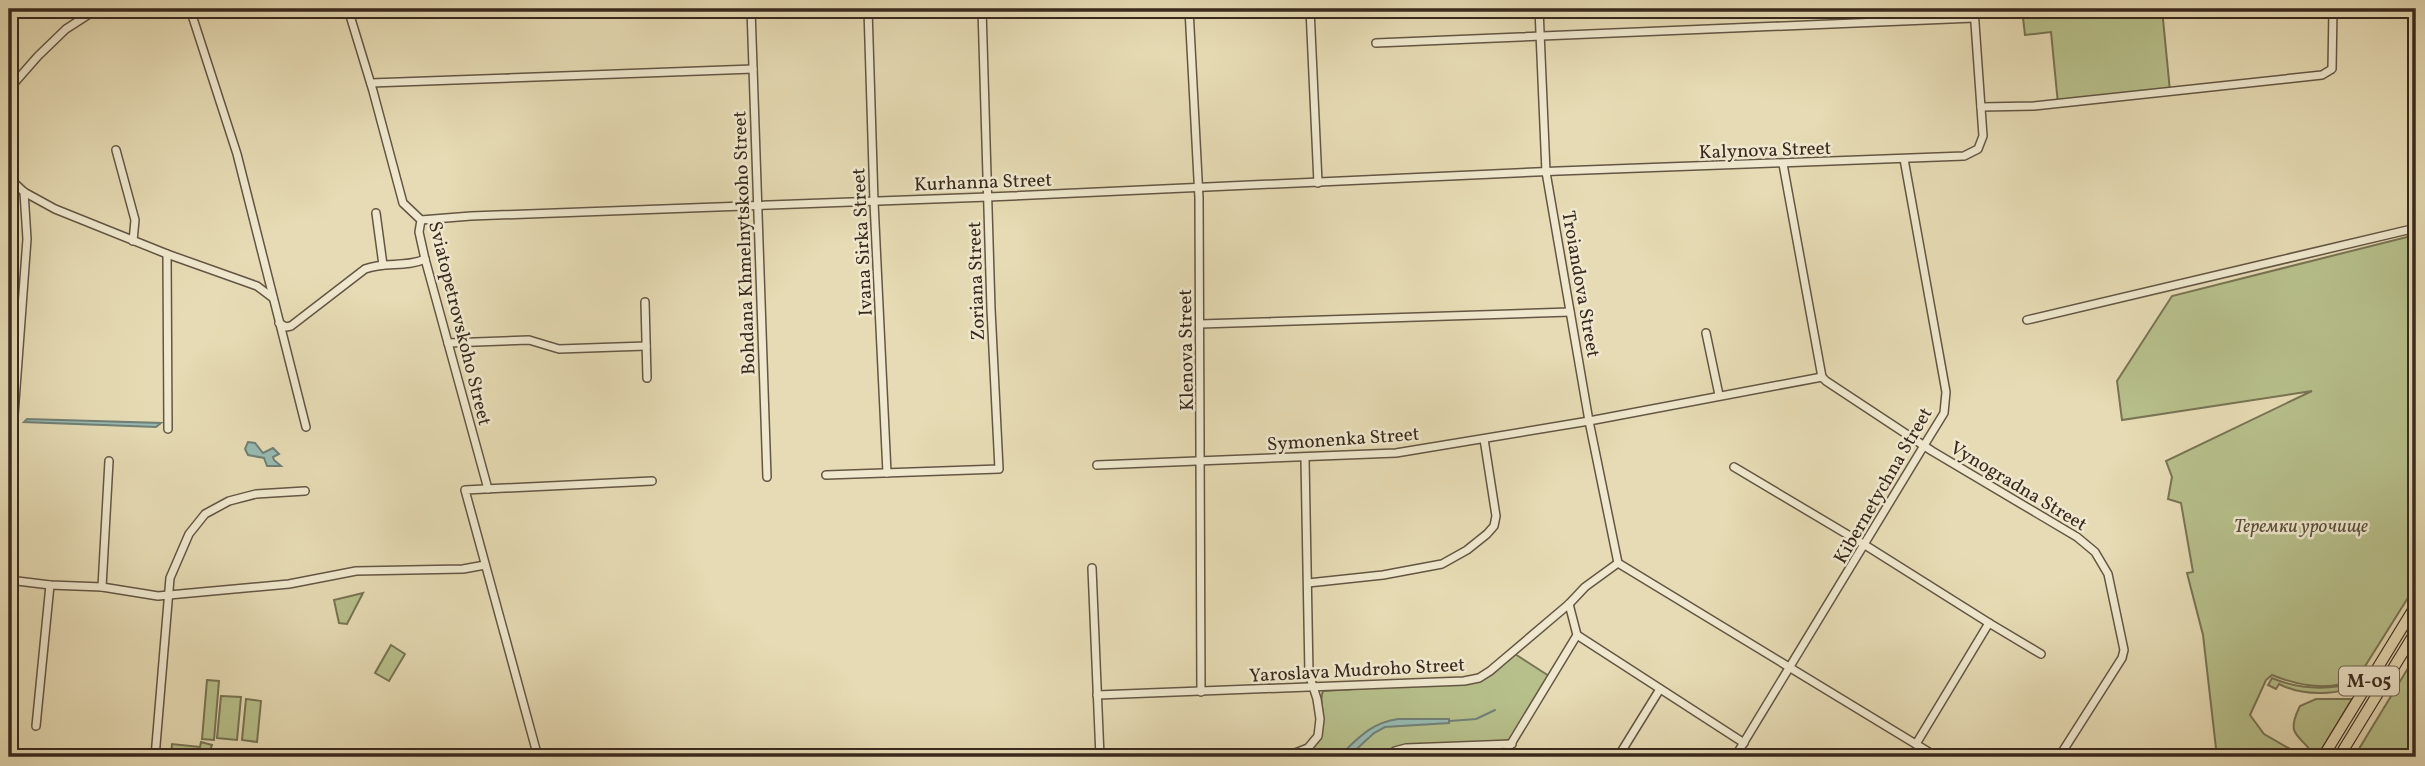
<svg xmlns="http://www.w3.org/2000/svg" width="2425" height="766" viewBox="0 0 2425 766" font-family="Vollkorn,serif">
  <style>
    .green { fill: #b7c08b; stroke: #787454; stroke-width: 2 }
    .water { fill: #97bab2; stroke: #718077; stroke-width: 2 }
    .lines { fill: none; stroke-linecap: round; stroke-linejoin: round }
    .stream { stroke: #718077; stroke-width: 2 }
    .minor-casing { stroke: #645644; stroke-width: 10 }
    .highway-casing { stroke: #39291e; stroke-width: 12 }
    .minor { stroke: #efe8ce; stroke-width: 7 }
    .highway { stroke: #e6dbb4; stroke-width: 10 }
    .labels { text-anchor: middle; stroke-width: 5; stroke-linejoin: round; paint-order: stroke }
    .shield { fill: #efe8ce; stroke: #706253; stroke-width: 2 }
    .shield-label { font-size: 18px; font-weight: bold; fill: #39291e }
    .street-label { font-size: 19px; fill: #39291e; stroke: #efe8ce }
    .park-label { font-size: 19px; font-style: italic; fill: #584f39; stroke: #efe8ce }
  </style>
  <rect width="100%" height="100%" fill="#e6dbb4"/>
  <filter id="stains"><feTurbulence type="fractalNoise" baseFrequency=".00286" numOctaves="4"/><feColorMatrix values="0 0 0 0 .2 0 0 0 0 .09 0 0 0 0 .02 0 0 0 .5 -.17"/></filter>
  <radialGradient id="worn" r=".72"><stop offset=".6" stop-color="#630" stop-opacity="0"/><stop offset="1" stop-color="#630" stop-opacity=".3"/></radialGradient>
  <g class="green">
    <polygon points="2022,9 2162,9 2170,91 2058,104 2051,32 2025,35"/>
    <path d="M2411,236l-3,131 8,1v217l-59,94c-28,13 -58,7 -85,-4l-6,5 -16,35 14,19 33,19 1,4h-81l-14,-122 -16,-62 6,-1 -12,-69 -13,-4 4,-22 -6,-16 146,-70 -190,29 -5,-39 55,-85z"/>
    <polygon points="363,593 347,624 339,623 334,600"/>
    <polygon points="391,645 405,654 389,681 375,673"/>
    <path d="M1515,654l34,22 -38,63 -6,2 -100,4 -21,12h-87c16,-8 27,-20 26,-39 0,-10 -4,-18 0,-27l157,-10 13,-7z"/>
    <polygon points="2416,655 2416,757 2354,757"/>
    <path d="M2272,678c30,13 60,12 91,3 -22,16 -61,15 -84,3l-3,5 -8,-4z"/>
    <polygon points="207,680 219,681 214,740 202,739"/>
    <polygon points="221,696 241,697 237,740 217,738"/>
    <polygon points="246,699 261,701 257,742 242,740"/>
    <path d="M2316,699h36l-35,58h-2c-14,-24 -31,-19 -15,-51z"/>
    <polygon points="201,742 212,745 208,757 171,757 172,744 200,747"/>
  </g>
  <g class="water">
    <polygon points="27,419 161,423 156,427 24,422"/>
    <polygon points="248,442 255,443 263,453 273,448 279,454 273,457 274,460 281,466 267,466 264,458 248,455 245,449"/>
    <path d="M1398,719h51v4l-64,4 -11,6 -26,24h-10c20,-18 32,-34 60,-38z"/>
  </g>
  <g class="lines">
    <polyline class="stream" points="1450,721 1476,719 1495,710"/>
    <defs>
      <g id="minor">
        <polyline points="190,9 237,154 306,427"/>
        <polyline points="348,9 373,91 403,203 421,220 419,232 425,259 488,489"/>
        <polyline points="751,9 767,477"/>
        <polyline points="868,9 874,202 887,473"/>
        <polyline points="1189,9 1199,198 1201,692"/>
        <polyline points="1310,9 1318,183"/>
        <polyline points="1539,9 1546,172 1589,421 1618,563"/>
        <polyline points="1376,43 1974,18"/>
        <polyline points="371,83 753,69"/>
        <polyline points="9,89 38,56 66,29 97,9"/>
        <polyline points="1981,107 2034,106 2322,75 2332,69 2333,9"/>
        <polyline points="116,150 135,220 133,241"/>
        <polyline points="1783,164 1822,377"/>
        <polyline points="9,178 24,192 55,209 167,254 257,286 273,298"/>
        <polyline points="376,213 383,265"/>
        <polyline points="421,220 471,216 988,197 1559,171 1964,156 1978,149 1983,136 1974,9"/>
        <polyline points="167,254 168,429"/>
        <polyline points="645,302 647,378"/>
        <polyline points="2027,320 2416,228"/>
        <path d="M279,323l7,4 5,-1 74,-57c20,-8 41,-1 60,-10"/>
        <polyline points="1200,324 1570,312"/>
        <polyline points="1706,333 1719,395"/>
        <polyline points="448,343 529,340 559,349 646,346"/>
        <polyline points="1097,465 1396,453 1589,421 1822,377 1826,381 1932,451 2077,537 2095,552 2108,574 2124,650 2122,658 2059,757"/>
        <polyline points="1734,467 1865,545 1989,623 1916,744"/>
        <polyline points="826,475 999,469 991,309 982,9"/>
        <polyline points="9,528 14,415 27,239 24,192"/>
        <polyline points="1618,563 1937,757"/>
        <polyline points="1092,568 1100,757"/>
        <polyline points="9,580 50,585 102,587 158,596 289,584 356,571 463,569 485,565"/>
        <polyline points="1308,583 1383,575 1442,564 1467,550 1487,534 1494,526 1496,516 1484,439"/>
        <polyline points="102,587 109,461"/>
        <polyline points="1569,604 1577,635"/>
        <polyline points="1989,623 2041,654"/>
        <polyline points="1577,635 1744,743"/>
        <polyline points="1097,695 1464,681 1479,678 1490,671 1569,604 1585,587 1618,563"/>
        <polyline points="36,726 50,585"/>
        <polyline points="155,757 170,578 189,534 205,514 229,501 256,494 305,491"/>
        <polyline points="538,757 465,490 652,481"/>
        <polyline points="1285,757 1308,748 1318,736 1320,719 1317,699 1309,674 1305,459"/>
        <polyline points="1387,757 1395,751 1406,748 1512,744"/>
        <polyline points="1503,757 1577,635"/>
        <polyline points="1618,757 1660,689"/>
        <polyline points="1735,757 1928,439 1944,413 1946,392 1904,159"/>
      </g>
      <g id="highway">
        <polyline points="2323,757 2416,605"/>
        <polyline points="2339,757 2416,631"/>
      </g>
    </defs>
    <use href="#minor" class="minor-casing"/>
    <use href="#highway" class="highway-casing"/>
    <use href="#minor" class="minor"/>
    <use href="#highway" class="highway"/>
  </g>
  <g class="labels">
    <rect class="shield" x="2339" y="666.5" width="60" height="29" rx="5"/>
    <g class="shield-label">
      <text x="2369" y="687">М-05</text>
    </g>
    <g class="street-label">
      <text transform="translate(1765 149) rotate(-2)" y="7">Kalynova Street</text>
      <text transform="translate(983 181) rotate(-2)" y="7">Kurhanna Street</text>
      <text transform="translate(861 242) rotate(-93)" y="7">Ivana Sirka Street</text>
      <text transform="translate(743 243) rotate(-92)" y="7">Bohdana Khmelnytskoho Street</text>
      <text transform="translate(975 281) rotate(-92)" y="7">Zoriana Street</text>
      <text transform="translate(1582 284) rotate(80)" y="7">Troiandova Street</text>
      <text transform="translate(461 323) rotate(76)" y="7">Sviatopetrovskoho Street</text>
      <text transform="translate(1185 350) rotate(-91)" y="7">Klenova Street</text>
      <text transform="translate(1343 438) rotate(-4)" y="7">Symonenka Street</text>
      <text transform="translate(1882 485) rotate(-60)" y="7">Kibernetychna Street</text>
      <text transform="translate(2019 485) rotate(31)" y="7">Vynogradna Street</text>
      <text transform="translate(1357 669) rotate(-3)" y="7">Yaroslava Mudroho Street</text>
    </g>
    <g class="park-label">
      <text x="2301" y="532">Теремки урочище</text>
    </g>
  </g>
  <rect width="2425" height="766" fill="none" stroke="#e6dbb4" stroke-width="35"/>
  <rect x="10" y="10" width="2404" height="745" fill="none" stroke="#39291e" stroke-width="3.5"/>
  <rect x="18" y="18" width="2390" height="731" fill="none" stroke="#39291e" stroke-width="2"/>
  <rect width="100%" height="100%" filter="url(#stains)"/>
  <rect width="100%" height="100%" fill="url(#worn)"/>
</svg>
